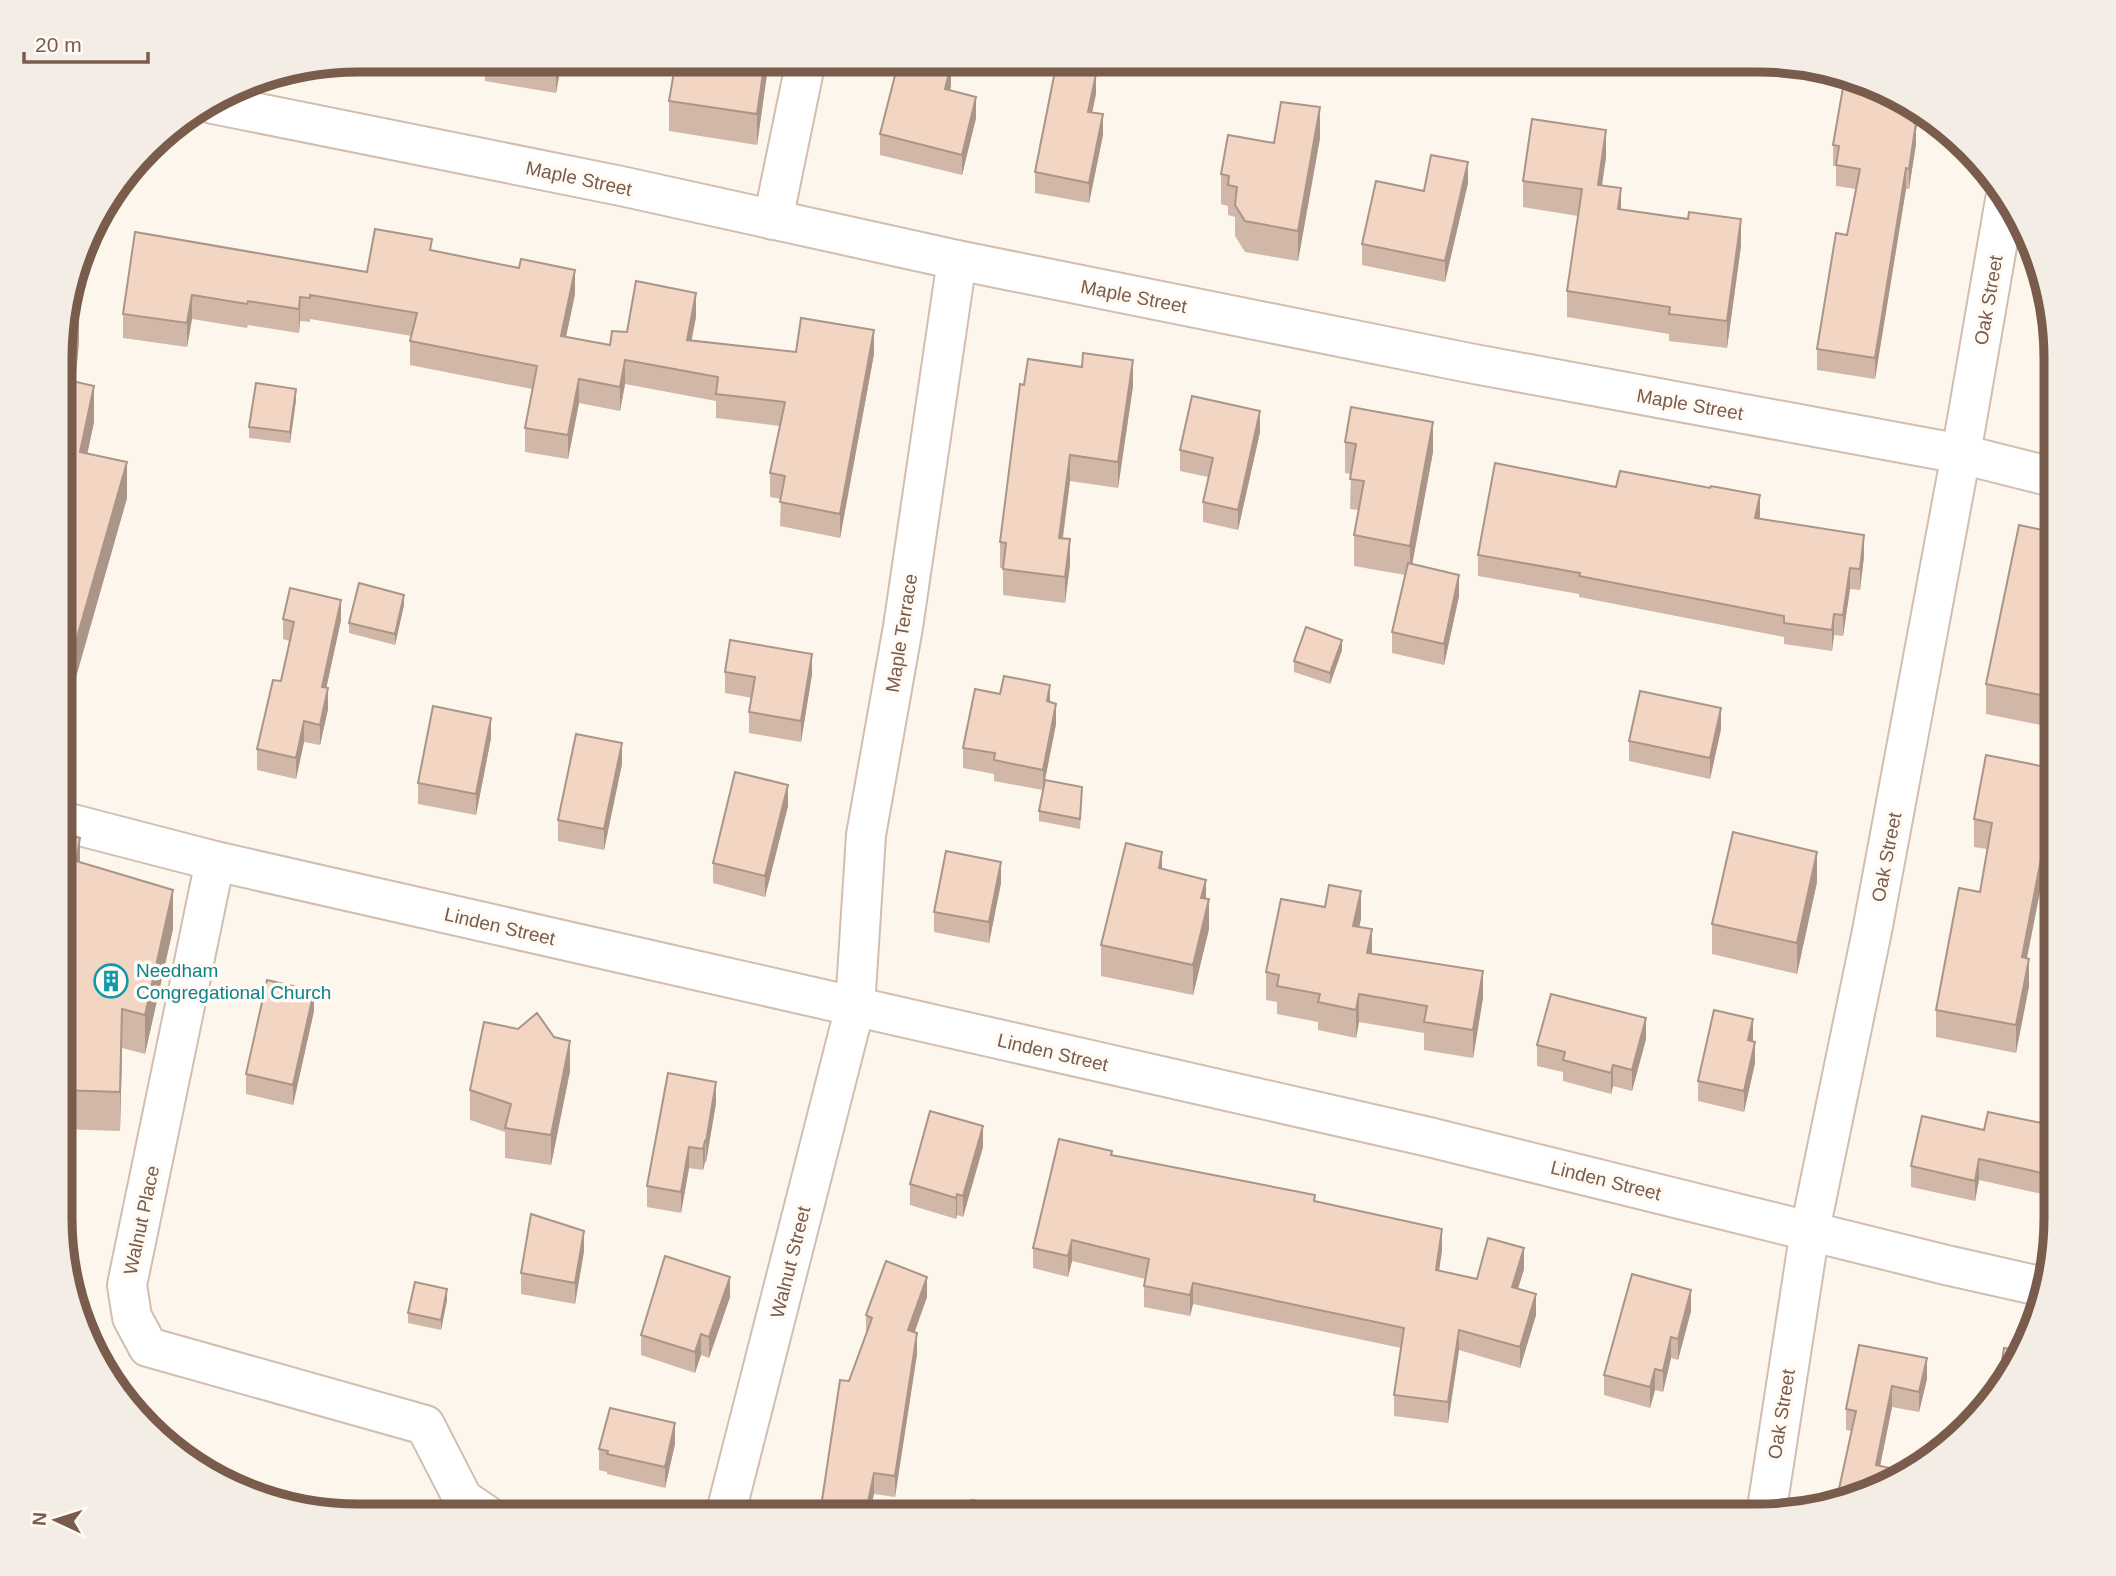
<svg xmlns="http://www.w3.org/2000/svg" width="2116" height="1576" viewBox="0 0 2116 1576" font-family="Helvetica,sans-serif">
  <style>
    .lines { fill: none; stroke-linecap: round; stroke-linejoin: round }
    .minor-casing { stroke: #d1beb0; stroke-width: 42 }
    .minor { stroke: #fff; stroke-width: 38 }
    .wall { fill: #d1b7a8 }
    .shaded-wall { fill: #aa9588 }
    .building { fill: #f3d5c3; stroke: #aa9588; stroke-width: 2 }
    .labels { text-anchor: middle; stroke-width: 7; stroke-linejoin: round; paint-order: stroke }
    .street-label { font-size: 19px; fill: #7a5c4d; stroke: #fffaf3 }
    .culture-label { font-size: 19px; fill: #0d838f; stroke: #fffaf3; text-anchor: start }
    .rim { fill: none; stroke: #7a5c4d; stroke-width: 9 }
  </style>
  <rect width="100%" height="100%" fill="#fdf6ec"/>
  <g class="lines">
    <defs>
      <g id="minor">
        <polyline points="213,104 621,186 957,260 1469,363 1961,454 2056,478"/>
        <polyline points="773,220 806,60"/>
        <polyline points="61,821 215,861 1429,1137 1946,1265 2044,1287"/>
        <polyline points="215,861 127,1285 132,1317 148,1347 425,1425 463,1499 488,1516"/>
        <polyline points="1766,1515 1810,1230 1872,931 1961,454 2005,200"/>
        <polyline points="725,1516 855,1007 866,835 903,627 957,260"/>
      </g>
    </defs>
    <use href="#minor" class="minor-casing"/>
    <use href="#minor" class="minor"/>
  </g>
  <g class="wall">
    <polygon points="396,60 412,60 412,63"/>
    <polygon points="485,60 562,60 556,93 485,81"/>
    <polygon points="563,60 769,60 757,145 669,131 669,101 674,74 622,64 621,70"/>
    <polygon points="1725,60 1777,60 1872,82 1916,131 1916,144 1909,189 1906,189 1875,379 1817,370 1817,349 1847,235 1856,189 1836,186 1836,166 1833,166 1833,145 1844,82 1774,67 1773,71"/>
    <polygon points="951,86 950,90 976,118 962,175 880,155 880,134"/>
    <polygon points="1096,94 1092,112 1103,135 1089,203 1035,193 1035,172"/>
    <polygon points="1320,138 1298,261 1245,252 1235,236 1235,217 1228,215 1228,206 1221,204 1221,174 1274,143"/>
    <polygon points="1606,157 1602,185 1621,209 1741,246 1727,348 1669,341 1669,334 1567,317 1567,291 1578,216 1523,207 1523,181"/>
    <polygon points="1468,183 1445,282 1362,265 1362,244 1424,191"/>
    <polygon points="135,232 367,272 432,250 575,294 566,337 610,345 627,332 696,317 691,340 796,352 874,354 840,538 780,526 781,499 770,497 770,473 780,426 716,418 716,401 625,384 620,411 579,403 568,459 525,452 525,428 532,389 410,365 410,341 412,336 310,319 310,322 300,321 299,333 248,325 247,328 192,319 187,347 123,338 123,314"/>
    <polygon points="62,319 79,342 75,381 94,422 87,454 127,498 76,677 61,674"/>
    <polygon points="1024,385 1133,386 1118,488 1070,481 1063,539 1070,565 1065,603 1003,595 1003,568 1000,568 1000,542"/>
    <polygon points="296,400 290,443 249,438 249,427"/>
    <polygon points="1260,432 1238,530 1203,522 1203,502 1208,477 1180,471 1180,450"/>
    <polygon points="1345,442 1433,452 1412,564 1459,596 1444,665 1392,653 1392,632 1405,575 1354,566 1354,535 1359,510 1350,509 1351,474 1345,473"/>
    <polygon points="1760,516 1759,519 1864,556 1860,590 1850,589 1843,636 1834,635 1832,651 1784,644 1784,637 1579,597 1579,594 1478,576 1478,555"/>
    <polygon points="2056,533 2055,728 1986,714 1986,684"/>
    <polygon points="404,605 395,645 349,633 349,623"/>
    <polygon points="283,619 341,620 326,688 328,709 320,745 304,742 296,779 257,770 257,749 281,681 290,641 283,639"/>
    <polygon points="1342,650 1330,684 1294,672 1294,661"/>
    <polygon points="725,672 812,674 801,742 749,733 749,712 752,698 725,693"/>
    <polygon points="1050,702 1056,724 1045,780 1082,798 1080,829 1039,821 1039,811 1043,790 994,781 994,774 963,768 963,748"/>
    <polygon points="1721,729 1710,779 1629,761 1629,741"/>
    <polygon points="491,738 476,815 418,804 418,783"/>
    <polygon points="1986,755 2027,958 2029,986 2016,1053 1936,1037 1936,1010 1980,892 1987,849 1974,847 1974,819"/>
    <polygon points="622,764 604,850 558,841 558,820"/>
    <polygon points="788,806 765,897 713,883 713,863"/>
    <polygon points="61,832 80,863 173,929 145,1054 122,1048 120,1131 60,1129"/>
    <polygon points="1162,869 1206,899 1209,929 1193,995 1101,976 1101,945"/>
    <polygon points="1817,882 1797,974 1712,954 1712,924"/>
    <polygon points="1001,883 989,943 934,932 934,912"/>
    <polygon points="1361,919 1359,927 1372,953 1483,998 1473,1058 1424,1050 1424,1033 1359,1022 1356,1038 1318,1030 1318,1022 1277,1014 1277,1002 1266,1000 1266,972"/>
    <polygon points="314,1011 293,1105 246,1094 246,1074"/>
    <polygon points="1646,1039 1632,1091 1613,1086 1611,1094 1563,1081 1563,1072 1537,1066 1537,1045"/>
    <polygon points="1753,1041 1755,1063 1744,1112 1698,1101 1698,1081"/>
    <polygon points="570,1071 551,1165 505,1158 505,1132 470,1120 470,1090"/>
    <polygon points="716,1103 706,1162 705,1162 703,1170 689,1168 681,1213 647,1207 647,1186"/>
    <polygon points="2056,1126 2056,1197 1979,1180 1975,1201 1911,1187 1911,1166 1984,1130"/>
    <polygon points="983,1147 963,1217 957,1215 956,1219 910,1205 910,1184"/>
    <polygon points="1112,1155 1315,1201 1442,1250 1439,1271 1477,1279 1524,1269 1518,1289 1536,1315 1520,1368 1459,1350 1448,1423 1394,1416 1394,1395 1401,1348 1193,1304 1190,1316 1144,1307 1144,1286 1145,1279 1072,1261 1068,1277 1033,1268 1033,1248"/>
    <polygon points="584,1251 575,1304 521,1294 521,1273"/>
    <polygon points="730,1297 709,1358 701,1355 695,1373 641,1355 641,1335"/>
    <polygon points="927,1297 914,1332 917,1354 895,1497 874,1494 821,1507 866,1336 866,1315"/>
    <polygon points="447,1300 441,1330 408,1323 408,1313"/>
    <polygon points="1691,1311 1678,1360 1671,1358 1663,1392 1655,1390 1650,1408 1604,1395 1604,1375"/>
    <polygon points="1859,1345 1927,1379 1919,1412 1892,1407 1880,1466 1890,1486 1852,1431 1846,1430 1846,1409"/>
    <polygon points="675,1444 665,1488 607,1474 607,1472 599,1470 599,1449"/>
  </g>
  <g class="shaded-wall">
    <polygon points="557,60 562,60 556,93 556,63"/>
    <polygon points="765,60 769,60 757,145 757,114"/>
    <polygon points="951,65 951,86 945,110 945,89"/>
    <polygon points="1096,74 1096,94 1088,132 1088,112"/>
    <polygon points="976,97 976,118 962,175 962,155"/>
    <polygon points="1320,107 1320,138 1298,261 1298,231"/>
    <polygon points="1916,110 1920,112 1916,131 1916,144 1909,189 1909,169 1914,123"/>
    <polygon points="1103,114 1103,135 1089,203 1089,183"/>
    <polygon points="1606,130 1606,157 1598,212 1598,185"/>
    <polygon points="1468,162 1468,183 1445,282 1445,261"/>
    <polygon points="1906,168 1906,189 1875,379 1875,358"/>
    <polygon points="1621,188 1621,215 1618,209"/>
    <polygon points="1741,219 1741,246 1727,348 1727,321"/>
    <polygon points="575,270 575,294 561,360 561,336"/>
    <polygon points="696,293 696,317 687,364 687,340"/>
    <polygon points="192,295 192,319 187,347 187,323"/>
    <polygon points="300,297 300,321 299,333 299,309"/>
    <polygon points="79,306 79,342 72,417 72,381"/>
    <polygon points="874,330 874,354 840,538 840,514"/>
    <polygon points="625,360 625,384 620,411 620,387"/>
    <polygon points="1133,360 1133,386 1118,488 1118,462"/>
    <polygon points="579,379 579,403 568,459 568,435"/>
    <polygon points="94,386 94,422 80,488 80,452"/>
    <polygon points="296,389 296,400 290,443 290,432"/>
    <polygon points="1260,411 1260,432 1238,530 1238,510"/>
    <polygon points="1433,422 1433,452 1410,576 1410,546"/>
    <polygon points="1070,455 1070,481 1059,564 1059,538"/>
    <polygon points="127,462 127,498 76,677 76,641"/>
    <polygon points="1760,495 1760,516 1755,539 1755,518"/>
    <polygon points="1864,535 1864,556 1860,590 1860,569"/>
    <polygon points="1070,539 1070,565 1065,603 1065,577"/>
    <polygon points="1850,568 1850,589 1843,636 1843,615"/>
    <polygon points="1459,575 1459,596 1444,665 1444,644"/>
    <polygon points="404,595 404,605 395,645 395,634"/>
    <polygon points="341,600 341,620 322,708 322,687"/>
    <polygon points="1834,614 1834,635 1832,651 1832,630"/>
    <polygon points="1342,640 1342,650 1330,684 1330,673"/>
    <polygon points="812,654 812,674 801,742 801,721"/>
    <polygon points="1050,685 1050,705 1047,701"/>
    <polygon points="328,688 328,709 320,745 320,725"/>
    <polygon points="2056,690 2056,720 2055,728 2055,698"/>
    <polygon points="1056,704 1056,724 1043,790 1043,770"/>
    <polygon points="1721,708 1721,729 1710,779 1710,758"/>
    <polygon points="491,718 491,738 476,815 476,794"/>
    <polygon points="304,721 304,742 296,779 296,758"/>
    <polygon points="622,743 622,764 604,850 604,829"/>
    <polygon points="2056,782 2056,810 2022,984 2022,957"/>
    <polygon points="788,785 788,806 765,897 765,876"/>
    <polygon points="80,838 80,877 76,861"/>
    <polygon points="1162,852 1162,882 1159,868"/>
    <polygon points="1817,852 1817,882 1797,974 1797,943"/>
    <polygon points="1001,862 1001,883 989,943 989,922"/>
    <polygon points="1206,880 1206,910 1201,898"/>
    <polygon points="173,890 173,929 145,1054 145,1015"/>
    <polygon points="1361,891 1361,919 1353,953 1353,926"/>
    <polygon points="1209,899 1209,929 1193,995 1193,965"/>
    <polygon points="1372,929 1372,957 1367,953"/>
    <polygon points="2029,959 2029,986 2016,1053 2016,1025"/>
    <polygon points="1483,971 1483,998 1473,1058 1473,1030"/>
    <polygon points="314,991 314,1011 293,1105 293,1085"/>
    <polygon points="1359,994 1359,1022 1356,1038 1356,1010"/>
    <polygon points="122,1009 122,1048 120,1131 120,1092"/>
    <polygon points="1646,1018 1646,1039 1632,1091 1632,1070"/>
    <polygon points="1753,1019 1753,1040 1748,1061 1748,1040"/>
    <polygon points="570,1041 570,1071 551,1165 551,1135"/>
    <polygon points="1755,1042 1755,1063 1744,1112 1744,1091"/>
    <polygon points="1613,1065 1613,1086 1611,1094 1611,1073"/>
    <polygon points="716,1082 716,1103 706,1162 706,1142"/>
    <polygon points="983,1126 983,1147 963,1217 963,1196"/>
    <polygon points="705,1141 705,1162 703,1170 703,1149"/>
    <polygon points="689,1147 689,1168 681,1213 681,1192"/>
    <polygon points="1979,1159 1979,1180 1975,1201 1975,1181"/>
    <polygon points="957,1194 957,1215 956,1219 956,1198"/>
    <polygon points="1442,1229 1442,1250 1436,1291 1436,1270"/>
    <polygon points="584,1231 584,1251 575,1304 575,1283"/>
    <polygon points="1072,1240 1072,1261 1068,1277 1068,1256"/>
    <polygon points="1524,1248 1524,1269 1512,1308 1512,1287"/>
    <polygon points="730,1277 730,1297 709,1358 709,1337"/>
    <polygon points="927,1277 927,1297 908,1351 908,1330"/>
    <polygon points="1193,1283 1193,1304 1190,1316 1190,1295"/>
    <polygon points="447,1289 447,1300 441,1330 441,1320"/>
    <polygon points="1691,1290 1691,1311 1678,1360 1678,1339"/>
    <polygon points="1536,1294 1536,1315 1520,1368 1520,1347"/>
    <polygon points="1459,1330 1459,1350 1448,1423 1448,1402"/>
    <polygon points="917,1333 917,1354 895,1497 895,1476"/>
    <polygon points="701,1334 701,1355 695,1373 695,1352"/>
    <polygon points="1671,1337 1671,1358 1663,1392 1663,1371"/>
    <polygon points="1927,1358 1927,1379 1919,1412 1919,1392"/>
    <polygon points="1655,1369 1655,1390 1650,1408 1650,1387"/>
    <polygon points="1892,1386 1892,1407 1876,1486 1876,1465"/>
    <polygon points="675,1423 675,1444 665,1488 665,1467"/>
    <polygon points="874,1473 874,1494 869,1516 865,1516"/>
  </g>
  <g class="building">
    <polygon points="538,60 557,60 556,63"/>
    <polygon points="676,60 765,60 757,114 669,101"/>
    <polygon points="899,60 928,60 951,65 945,89 976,97 962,155 880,134"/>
    <polygon points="1056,66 1096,74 1088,112 1103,114 1089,183 1035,172"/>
    <polygon points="1845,76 1872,82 1916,110 1914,123 1916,123 1909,169 1906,168 1875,358 1817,349 1836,233 1847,235 1860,169 1836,165 1839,146 1833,145"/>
    <polygon points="1281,102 1320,107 1298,231 1245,221 1235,205 1237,187 1228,185 1229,176 1221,174 1228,135 1274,143"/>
    <polygon points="1532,119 1606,130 1598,185 1621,188 1618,209 1688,219 1689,212 1741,219 1727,321 1669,314 1670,307 1567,291 1582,189 1523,181"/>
    <polygon points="1431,155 1468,162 1445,261 1362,244 1376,181 1424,191"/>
    <polygon points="375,229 432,239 430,250 519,268 521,259 575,270 561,336 610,345 612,331 627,332 636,281 696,293 687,340 796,352 801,318 874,330 840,514 780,502 785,476 770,473 785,402 716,394 718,377 625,360 620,387 579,379 568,435 525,428 537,366 410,341 417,313 310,295 310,298 300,297 299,309 248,301 247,304 192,295 187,323 123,314 135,232 367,272"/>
    <polygon points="67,305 79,306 72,381 94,386 80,452 127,462 76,641 61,638 62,319"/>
    <polygon points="1083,353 1133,360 1118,462 1070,455 1059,538 1070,539 1065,577 1003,569 1006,543 1000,542 1020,384 1024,385 1028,359 1082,367"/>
    <polygon points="256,383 296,389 290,432 249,427"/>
    <polygon points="1192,396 1260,411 1238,510 1203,502 1213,458 1180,450"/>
    <polygon points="1351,407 1433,422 1410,546 1354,535 1364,481 1350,479 1356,444 1345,442"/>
    <polygon points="1495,463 1616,487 1620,471 1710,488 1711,486 1760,495 1755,518 1864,535 1860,569 1850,568 1843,615 1834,614 1832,630 1784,623 1784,616 1579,576 1580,573 1478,555"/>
    <polygon points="2019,525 2056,533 2056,690 2055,698 1986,684"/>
    <polygon points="1408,563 1459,575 1444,644 1392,632"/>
    <polygon points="359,583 404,595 395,634 349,623"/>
    <polygon points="290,588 341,600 322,687 328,688 320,725 304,721 296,758 257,749 273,680 281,681 294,622 283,619"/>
    <polygon points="1306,627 1342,640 1330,673 1294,661"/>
    <polygon points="730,640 812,654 801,721 749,712 755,677 725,672"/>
    <polygon points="1004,676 1050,685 1047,701 1056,704 1043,770 994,760 995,753 963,748 975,689 1000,694"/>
    <polygon points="1640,691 1721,708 1710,758 1629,741"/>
    <polygon points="433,706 491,718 476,794 418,783"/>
    <polygon points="576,734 622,743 604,829 558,820"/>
    <polygon points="1986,755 2056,769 2056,782 2022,957 2029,959 2016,1025 1936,1010 1959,888 1980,892 1992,823 1974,819"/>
    <polygon points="735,772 788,785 765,876 713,863"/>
    <polygon points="1045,780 1082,787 1080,819 1039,811"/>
    <polygon points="61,832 80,838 76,861 173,890 145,1015 122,1009 120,1092 60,1090"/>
    <polygon points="1733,832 1817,852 1797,943 1712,924"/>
    <polygon points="1126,843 1162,852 1159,868 1206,880 1201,898 1209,899 1193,965 1101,945"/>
    <polygon points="946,851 1001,862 989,922 934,912"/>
    <polygon points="1329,885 1361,891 1353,926 1372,929 1367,953 1483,971 1473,1030 1424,1022 1427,1006 1359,994 1356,1010 1318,1002 1320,994 1277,986 1279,975 1266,972 1281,899 1325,907"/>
    <polygon points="267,980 314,991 293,1085 246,1074"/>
    <polygon points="1551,994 1646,1018 1632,1070 1613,1065 1611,1073 1563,1060 1565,1052 1537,1045"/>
    <polygon points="1714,1010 1753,1019 1748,1040 1755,1042 1744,1091 1698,1081"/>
    <polygon points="537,1013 554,1037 570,1041 551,1135 505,1128 511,1104 470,1090 484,1022 518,1029"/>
    <polygon points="668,1073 716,1082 706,1142 705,1141 703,1149 689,1147 681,1192 647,1186"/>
    <polygon points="930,1111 983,1126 963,1196 957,1194 956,1198 910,1184"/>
    <polygon points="1988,1112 2056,1126 2056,1176 1979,1159 1975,1181 1911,1166 1922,1116 1984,1130"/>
    <polygon points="1059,1139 1112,1151 1111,1155 1315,1195 1314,1201 1442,1229 1436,1270 1477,1279 1488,1238 1524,1248 1512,1287 1536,1294 1520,1347 1459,1330 1448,1402 1394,1395 1404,1328 1193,1283 1190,1295 1144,1286 1149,1259 1072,1240 1068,1256 1033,1248"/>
    <polygon points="531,1214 584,1231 575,1283 521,1273"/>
    <polygon points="665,1256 730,1277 709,1337 701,1334 695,1352 641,1335"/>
    <polygon points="886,1261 927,1277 908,1330 917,1333 895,1476 874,1473 865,1516 808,1516 810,1505 821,1507 840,1380 849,1381 872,1318 866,1315"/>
    <polygon points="1632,1274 1691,1290 1678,1339 1671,1337 1663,1371 1655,1369 1650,1387 1604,1375"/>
    <polygon points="415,1282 447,1289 441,1320 408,1313"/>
    <polygon points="1859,1345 1927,1358 1919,1392 1892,1386 1876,1465 1907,1472 1890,1486 1837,1498 1856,1411 1846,1409"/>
    <polygon points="2004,1348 2022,1351 1997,1392"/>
    <polygon points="610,1408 675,1423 665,1467 607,1454 608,1451 599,1449"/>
    <polygon points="220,1479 317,1502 315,1510 244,1494"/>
    <polygon points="972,1500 1053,1516 969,1516"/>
  </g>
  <defs>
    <symbol id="building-ring" viewBox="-11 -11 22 22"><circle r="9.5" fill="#fffaf3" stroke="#0f9aa8" stroke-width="1.5"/><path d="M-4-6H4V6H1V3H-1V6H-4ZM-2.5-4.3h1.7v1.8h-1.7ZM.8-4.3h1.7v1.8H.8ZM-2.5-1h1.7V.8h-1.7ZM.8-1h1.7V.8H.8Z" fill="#0f9aa8"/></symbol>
  </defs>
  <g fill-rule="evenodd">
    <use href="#building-ring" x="92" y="962" width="38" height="38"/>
  </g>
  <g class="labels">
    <g class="street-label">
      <text transform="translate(579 178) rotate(12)" y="7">Maple Street</text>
      <text transform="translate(1134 296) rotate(11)" y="7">Maple Street</text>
      <text transform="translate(1988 300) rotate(-80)" y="7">Oak Street</text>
      <text transform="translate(1690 404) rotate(10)" y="7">Maple Street</text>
      <text transform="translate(901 633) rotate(-81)" y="7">Maple Terrace</text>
      <text transform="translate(1886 857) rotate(-79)" y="7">Oak Street</text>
      <text transform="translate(500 926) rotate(13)" y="7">Linden Street</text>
      <text transform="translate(1053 1052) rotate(13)" y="7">Linden Street</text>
      <text transform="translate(1606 1180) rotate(14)" y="7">Linden Street</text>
      <text transform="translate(141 1220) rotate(-78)" y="7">Walnut Place</text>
      <text transform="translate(790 1262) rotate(-76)" y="7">Walnut Street</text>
      <text transform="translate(1781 1414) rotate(-81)" y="7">Oak Street</text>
    </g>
    <g class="culture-label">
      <text x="136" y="977">Needham<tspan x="136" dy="22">Congregational Church</tspan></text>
    </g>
  </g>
  <path d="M0 0H2116V1576H0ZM358 72H1758A286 286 0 0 1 2044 358V1218A286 286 0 0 1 1758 1504H358A286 286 0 0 1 72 1218V358A286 286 0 0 1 358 72Z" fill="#f4ede6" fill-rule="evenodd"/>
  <path class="rim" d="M358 72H1758A286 286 0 0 1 2044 358V1218A286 286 0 0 1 1758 1504H358A286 286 0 0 1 72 1218V358A286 286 0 0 1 358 72Z"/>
  <g transform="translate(56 1520) rotate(274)" stroke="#fffaf3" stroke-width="5" paint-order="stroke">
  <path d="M0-5L12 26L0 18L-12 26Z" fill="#7a5c4d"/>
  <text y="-10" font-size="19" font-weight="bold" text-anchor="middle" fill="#7a5c4d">N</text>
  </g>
  <path d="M24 52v10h124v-10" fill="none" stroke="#7a5c4d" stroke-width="3.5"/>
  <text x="35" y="52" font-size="21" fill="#7a5c4d" stroke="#fffaf3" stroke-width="5" paint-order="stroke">20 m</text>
</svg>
